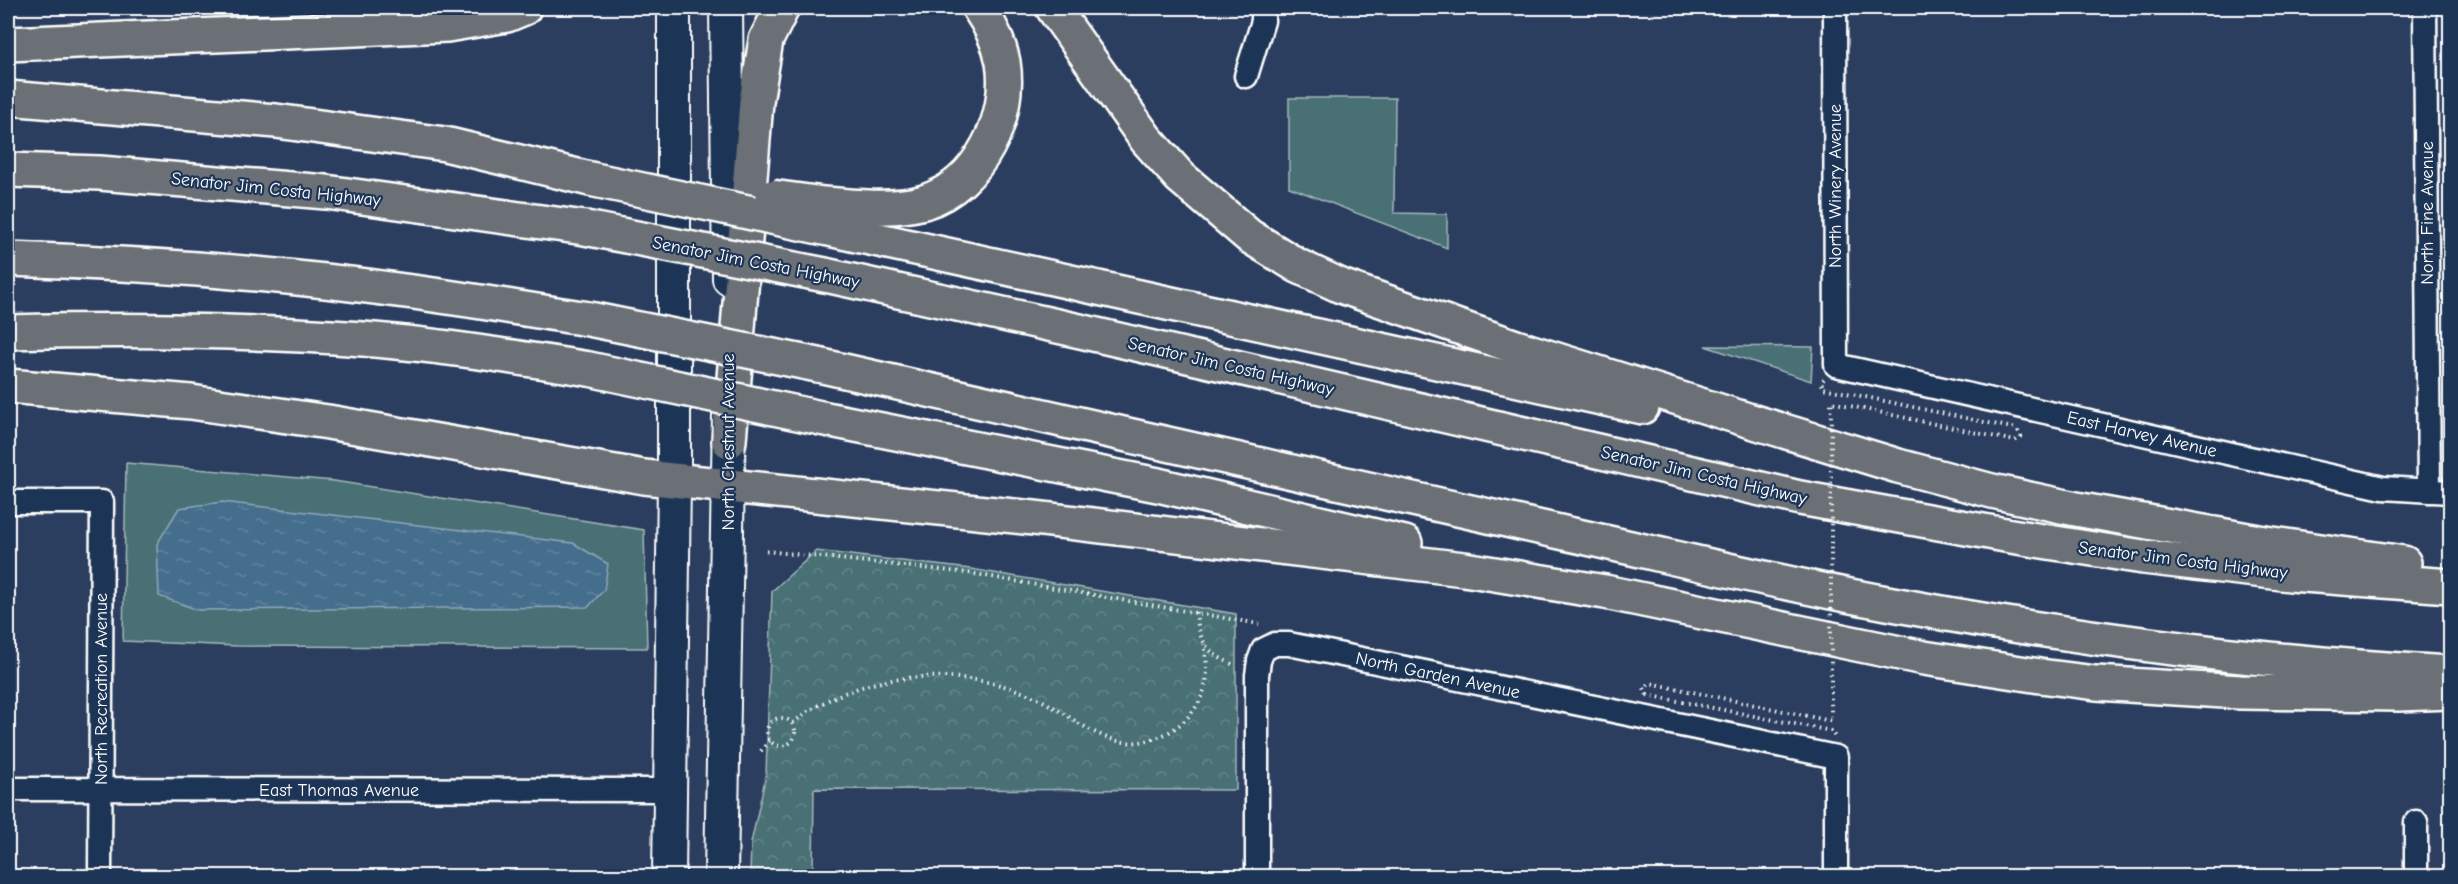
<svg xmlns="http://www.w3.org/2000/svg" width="2458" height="884" viewBox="0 0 2458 884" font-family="'Comic Neue',sans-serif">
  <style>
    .grass { fill: #497174; stroke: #a4b8ba; stroke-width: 1.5 }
    .forest { fill: url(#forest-crowns); stroke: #a4b8ba; stroke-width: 1.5 }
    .water { fill: url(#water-ripples); stroke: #8fa8bb; stroke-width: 1.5 }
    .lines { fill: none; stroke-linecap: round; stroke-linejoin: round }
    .minor-casing { stroke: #fff; stroke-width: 27 }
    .secondary-casing { stroke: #fff; stroke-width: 36 }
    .motorway-casing { stroke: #fff; stroke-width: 38 }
    .path { stroke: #fff; stroke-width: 4; stroke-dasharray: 1.5 4.5; stroke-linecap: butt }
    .minor { stroke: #1d3557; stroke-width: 22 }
    .secondary { stroke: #1d3557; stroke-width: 32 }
    .motorway { stroke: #6b7074; stroke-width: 33 }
    .motorway-bridge-casing { stroke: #fff; stroke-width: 38; stroke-linecap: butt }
    .path-bridge { stroke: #fff; stroke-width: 4; stroke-dasharray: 1.5 4.5; stroke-linecap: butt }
    .motorway-bridge { stroke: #6b7074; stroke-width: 33 }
    .labels { text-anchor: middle; stroke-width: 4.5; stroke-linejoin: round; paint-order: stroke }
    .street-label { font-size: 18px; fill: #fff; stroke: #1d3557 }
  </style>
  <defs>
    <pattern id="forest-crowns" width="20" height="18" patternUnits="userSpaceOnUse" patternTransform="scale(1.5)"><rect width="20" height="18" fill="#497174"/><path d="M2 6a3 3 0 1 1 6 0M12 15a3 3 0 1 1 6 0" fill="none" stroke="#648689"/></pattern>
    <pattern id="water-ripples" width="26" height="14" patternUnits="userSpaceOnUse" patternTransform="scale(1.5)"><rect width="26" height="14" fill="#456e8d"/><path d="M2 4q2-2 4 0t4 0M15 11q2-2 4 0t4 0" fill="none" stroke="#61849e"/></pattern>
  </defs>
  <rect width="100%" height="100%" fill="#2c3e5f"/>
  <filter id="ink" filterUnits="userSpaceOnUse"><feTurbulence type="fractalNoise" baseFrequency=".0167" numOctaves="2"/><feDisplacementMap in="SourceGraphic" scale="12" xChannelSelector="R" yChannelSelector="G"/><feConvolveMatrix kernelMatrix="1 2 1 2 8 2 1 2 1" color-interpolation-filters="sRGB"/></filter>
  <g filter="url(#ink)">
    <g class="grass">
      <polygon points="1289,98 1395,98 1394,213 1447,214 1447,248 1289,187"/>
      <polygon points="1705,346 1813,347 1811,381"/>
      <polygon points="126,463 334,481 644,530 647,648 237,646 123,641"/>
    </g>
    <polygon class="forest" points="816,551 971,569 1236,614 1236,790 814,789 813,876 750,876 751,843 766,775 772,591"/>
    <polygon class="water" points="222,502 573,543 608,564 604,590 588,607 198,610 159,596 157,544 179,508"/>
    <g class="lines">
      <defs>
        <g id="minor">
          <polyline points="1835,8 1836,365 2383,488 2450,492"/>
          <polyline points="2425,8 2429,491"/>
          <polyline points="1246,76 1263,21 1263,8"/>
          <polyline points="8,502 102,502 100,876"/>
          <polyline points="8,789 671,790"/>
          <polyline points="2416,822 2416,876"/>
          <polyline points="1257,876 1257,675 1259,661 1263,650 1275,644 1289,644 1836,757 1836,876"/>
        </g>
        <g id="secondary">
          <polyline points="726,8 729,279"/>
          <polyline points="669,876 674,480 674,8"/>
          <polyline points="721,876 729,415"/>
        </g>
        <g id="motorway">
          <polyline points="1053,8 1146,139 1180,177 1249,236 1298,266 1341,286 1516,347 1748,420 1898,466 1992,491 2076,509 2259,542 2404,563"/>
          <polyline points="8,44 447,25 507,15 524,8"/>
          <polyline points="8,98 276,121 445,144 590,179"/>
          <polyline points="8,170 100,173 326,192 585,228"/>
          <path d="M824,204c32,2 69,7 100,-2 56,-18 88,-85 79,-140 -4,-20 -13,-38 -24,-54"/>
          <polyline points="824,228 1642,407"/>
          <path d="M8,259c132,4 266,14 397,32 62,8 123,19 184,28"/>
          <polyline points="825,275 1080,331 1800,498 2011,536 2143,557 2290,574 2450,586"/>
          <path d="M8,332c118,-3 236,-2 355,7 76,6 151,18 226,30"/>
          <path d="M818,365c247,56 495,112 742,167 109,24 217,51 327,71 186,35 374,60 563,70"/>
          <polyline points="8,386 191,402 328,422 644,477 1034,518 1464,569 1605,592 1924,658 2040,676 2096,683 2240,692 2399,694 2450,692"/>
          <polyline points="821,418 1158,485 1405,543"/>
          <polyline points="729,441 756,102 766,40 782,8"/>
        </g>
      </defs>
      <use href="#minor" class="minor-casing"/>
      <use href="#secondary" class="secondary-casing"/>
      <use href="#motorway" class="motorway-casing"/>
      <g class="path">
        <polyline points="1824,379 1821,382 1823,388 2017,429"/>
        <polyline points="766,551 969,573 1259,624"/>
        <path d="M1196,612c3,28 9,40 36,52"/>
        <polyline points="1647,695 1831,731 1835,737"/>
        <circle cx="781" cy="732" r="14"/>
        <path d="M793,723c64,-54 172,-59 246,-24 27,13 54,39 85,43 32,4 68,-18 79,-49 6,-16 4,-34 1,-49"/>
        <polyline points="761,751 770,740"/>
      </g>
      <use href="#minor" class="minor"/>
      <use href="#secondary" class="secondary"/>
      <use href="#motorway" class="motorway"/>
      <defs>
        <g id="motorway-bridge">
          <polyline points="590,179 824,228"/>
          <polyline points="772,197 824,204"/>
          <polyline points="585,228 825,275"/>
          <polyline points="589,319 818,365"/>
          <polyline points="589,369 821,418"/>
        </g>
      </defs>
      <use href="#motorway-bridge" class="motorway-bridge-casing"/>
      <polyline class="path-bridge" points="1647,695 1644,688 1650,683 1831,721 1831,402 2015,441 2021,437 2017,429"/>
      <use href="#motorway-bridge" class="motorway-bridge"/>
    </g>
  </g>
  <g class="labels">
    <g class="street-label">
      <text transform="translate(1835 186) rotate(-90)" y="6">North Winery Avenue</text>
      <text transform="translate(276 189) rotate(6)" y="6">Senator Jim Costa Highway</text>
      <text transform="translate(2427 213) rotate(-90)" y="6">North Fine Avenue</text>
      <text transform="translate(756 262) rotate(11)" y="6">Senator Jim Costa Highway</text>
      <text transform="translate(1231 366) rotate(13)" y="6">Senator Jim Costa Highway</text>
      <text transform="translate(2142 434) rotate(13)" y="6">East Harvey Avenue</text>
      <text transform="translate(728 442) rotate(-90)" y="6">North Chestnut Avenue</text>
      <text transform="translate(1704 475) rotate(13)" y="6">Senator Jim Costa Highway</text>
      <text transform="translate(2183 560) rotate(7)" y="6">Senator Jim Costa Highway</text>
      <text transform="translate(1438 675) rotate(12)" y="6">North Garden Avenue</text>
      <text transform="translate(101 689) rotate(-90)" y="6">North Recreation Avenue</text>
      <text x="339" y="796">East Thomas Avenue</text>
    </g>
  </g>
  <rect width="2458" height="884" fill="none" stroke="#1d3557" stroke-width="30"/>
  <rect x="15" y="15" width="2428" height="854" fill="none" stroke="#fff" stroke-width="2" filter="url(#ink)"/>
</svg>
